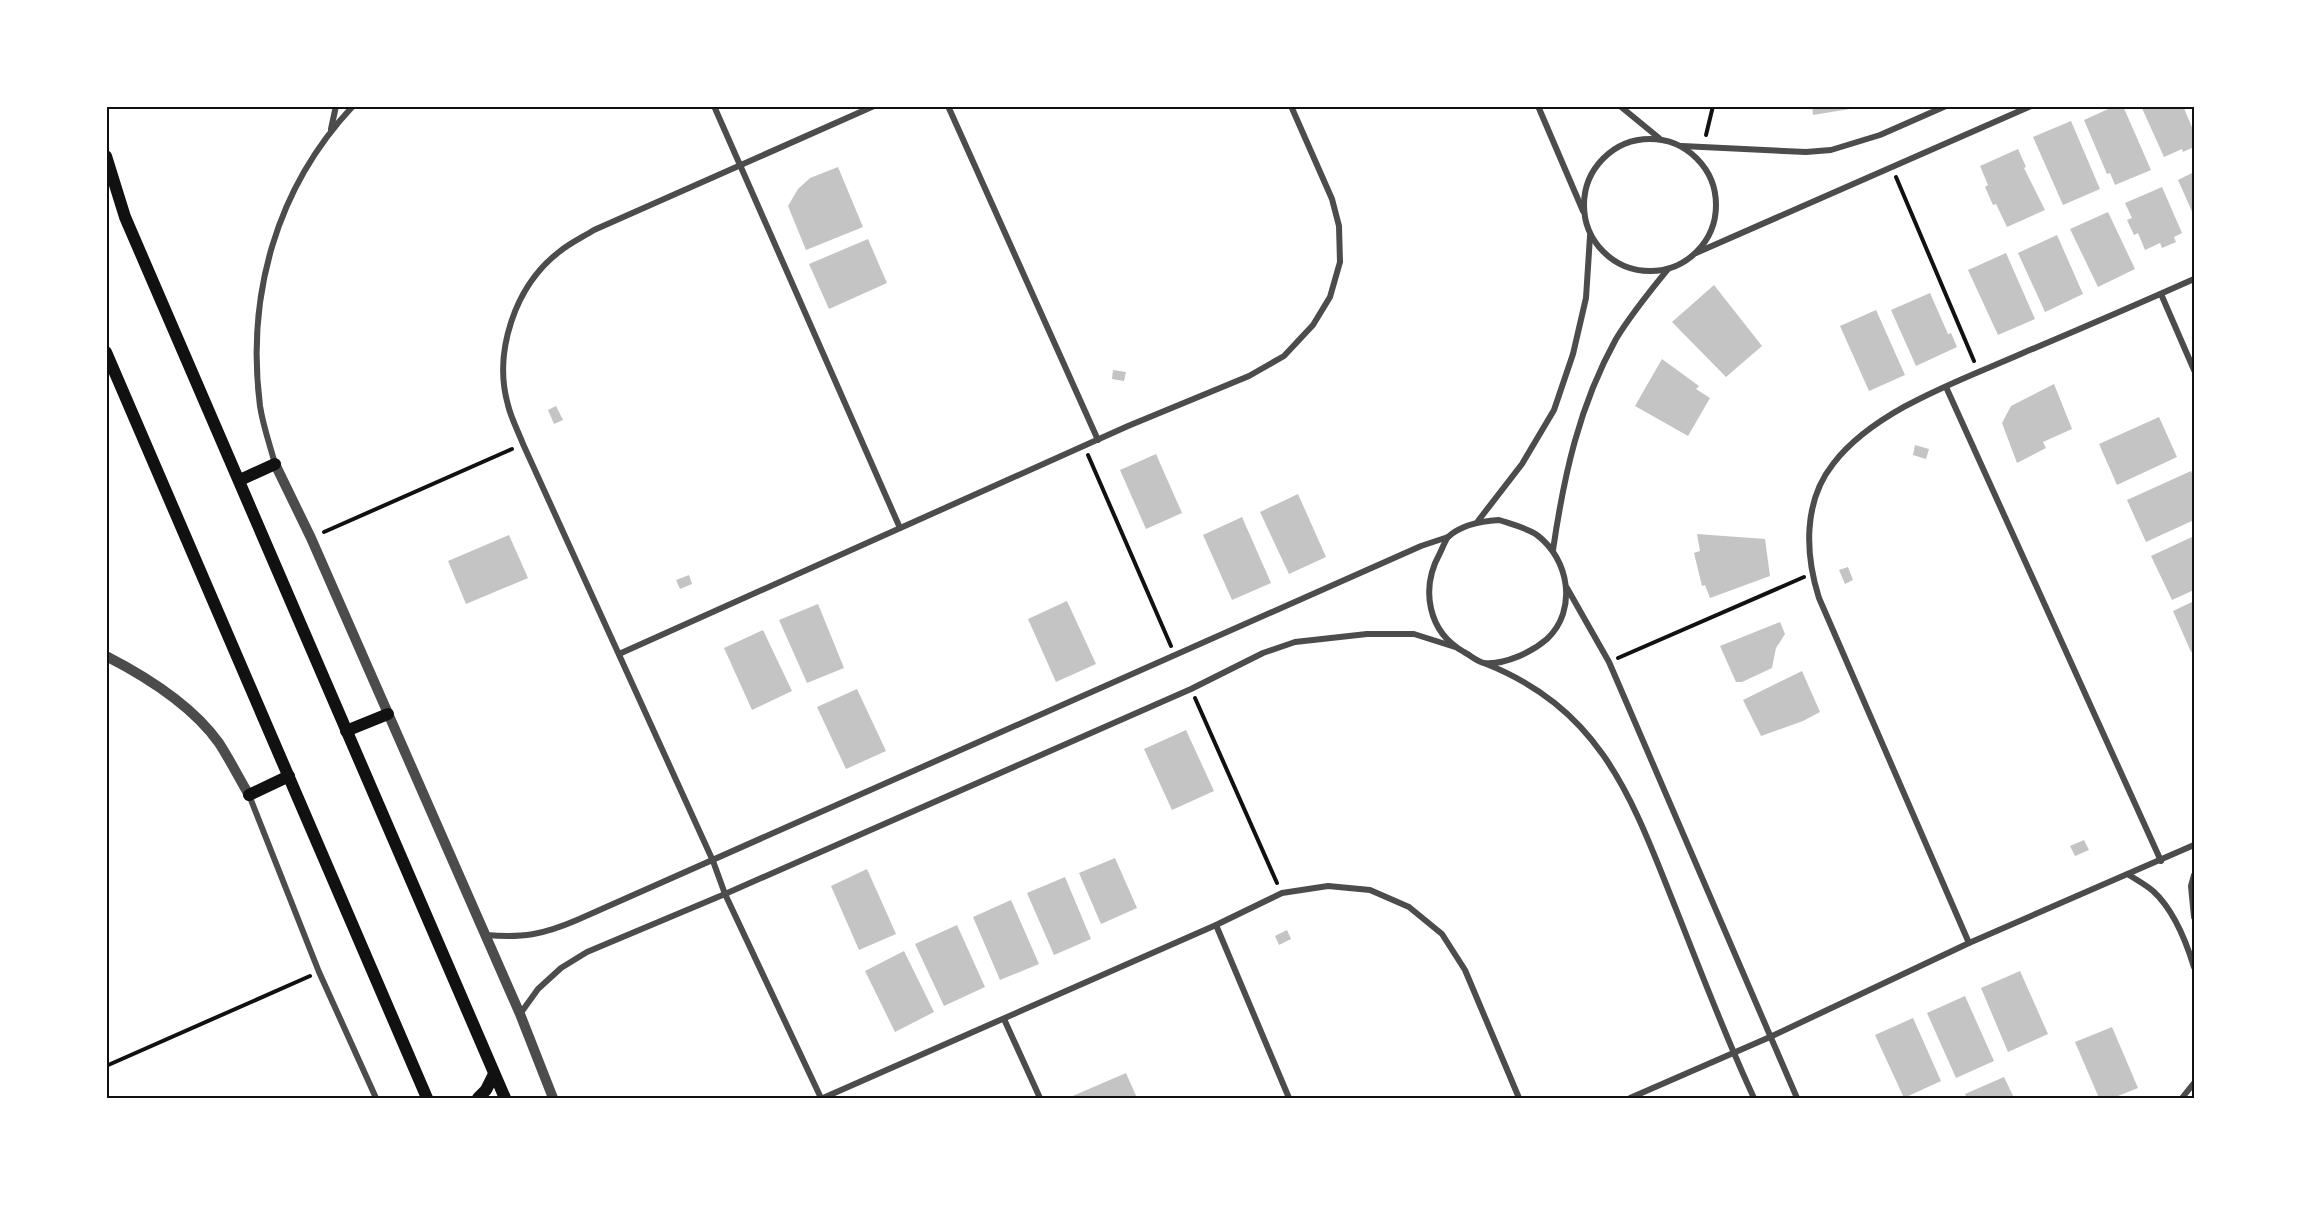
<svg xmlns="http://www.w3.org/2000/svg" width="2301" height="1205" viewBox="0 0 2301 1205" font-family="Manrope,sans-serif">
  <style>
    .building { fill: #c4c4c4 }
    .lines { fill: none; stroke-linecap: round; stroke-linejoin: round }
    .path { stroke: #111; stroke-width: 4 }
    .minor { stroke: #4c4c4c; stroke-width: 6 }
    .tertiary { stroke: #4c4c4c; stroke-width: 10 }
    .secondary { stroke: #111; stroke-width: 12 }
    .neatline { fill: none; stroke: #111; stroke-width: 2 }
  </style>
  <rect width="100%" height="100%" fill="#fff"/>
  <g class="building">
    <polygon points="1812,106 1856,106 1856,108 1813,115"/>
    <polygon points="2115,106 2123,106 2151,170 2115,185 2110,173 2107,174 2084,120"/>
    <polygon points="2141,106 2183,106 2194,132 2194,147 2183,152 2182,149 2164,157"/>
    <polygon points="2071,121 2100,189 2063,205 2033,137"/>
    <polygon points="2018,149 2026,167 2024,168 2045,210 2007,227 1996,204 1993,205 1985,187 1988,185 1980,166"/>
    <polygon points="838,167 863,227 806,250 788,206 798,189 810,178"/>
    <polygon points="2194,172 2194,216 2178,180"/>
    <polygon points="2162,187 2182,233 2174,237 2176,242 2162,248 2160,243 2145,250 2138,233 2134,235 2127,220 2132,218 2125,203"/>
    <polygon points="2108,212 2135,269 2098,287 2070,229"/>
    <polygon points="2057,235 2083,294 2045,312 2018,253"/>
    <polygon points="868,239 887,283 829,309 809,264"/>
    <polygon points="2006,253 2035,319 1998,335 1968,270"/>
    <polygon points="1714,285 1762,346 1726,377 1672,322"/>
    <polygon points="1930,293 1948,334 1951,333 1957,347 1916,366 1891,310"/>
    <polygon points="1876,310 1905,375 1869,391 1840,326"/>
    <polygon points="1662,359 1699,386 1696,389 1710,398 1688,436 1635,406"/>
    <polygon points="1113,370 1126,372 1124,381 1112,379"/>
    <polygon points="2054,384 2072,429 2043,442 2046,448 2017,463 2002,423 2011,406"/>
    <polygon points="556,406 563,420 554,424 548,410"/>
    <polygon points="2159,417 2177,457 2117,485 2099,444"/>
    <polygon points="1915,445 1929,449 1926,459 1913,455"/>
    <polygon points="1156,454 1182,513 1146,529 1120,470"/>
    <polygon points="2191,471 2194,478 2194,520 2146,542 2127,500"/>
    <polygon points="1298,494 1326,557 1289,574 1260,512"/>
    <polygon points="1242,517 1271,583 1232,600 1203,535"/>
    <polygon points="1697,534 1765,539 1770,576 1710,598 1705,585 1702,586 1694,553 1700,551"/>
    <polygon points="509,535 528,578 466,604 448,561"/>
    <polygon points="2194,536 2194,590 2172,600 2151,556"/>
    <polygon points="1848,567 1853,580 1845,584 1839,570"/>
    <polygon points="689,575 692,584 680,589 676,580"/>
    <polygon points="1067,601 1096,664 1056,682 1028,619"/>
    <polygon points="2194,601 2194,650 2191,652 2173,611"/>
    <polygon points="818,604 844,668 807,683 779,620"/>
    <polygon points="1780,622 1785,634 1776,648 1772,668 1742,682 1736,682 1720,646"/>
    <polygon points="763,630 792,691 752,710 724,648"/>
    <polygon points="1802,671 1820,712 1803,721 1761,736 1743,700"/>
    <polygon points="857,689 886,751 846,769 817,707"/>
    <polygon points="1186,730 1214,791 1172,810 1144,749"/>
    <polygon points="2084,840 2089,850 2075,856 2070,846"/>
    <polygon points="1115,858 1137,908 1101,924 1079,873"/>
    <polygon points="867,869 896,934 859,950 831,886"/>
    <polygon points="1065,877 1091,939 1054,955 1027,893"/>
    <polygon points="1011,900 1039,964 1000,980 973,917"/>
    <polygon points="957,925 985,987 944,1006 915,944"/>
    <polygon points="1287,930 1291,939 1279,945 1275,936"/>
    <polygon points="904,951 934,1012 895,1032 865,971"/>
    <polygon points="2020,971 2048,1034 2008,1052 1981,988"/>
    <polygon points="1965,996 1994,1061 1956,1078 1927,1013"/>
    <polygon points="1913,1018 1941,1081 1904,1098 1875,1035"/>
    <polygon points="2112,1027 2138,1088 2113,1098 2099,1098 2075,1042"/>
    <polygon points="1126,1073 1137,1098 1068,1098"/>
    <polygon points="2004,1077 2014,1098 1967,1098 1965,1094"/>
  </g>
  <g class="lines">
    <g class="path">
      <polyline points="1706,135 1713,106"/>
      <polyline points="1896,177 1974,361"/>
      <polyline points="1088,455 1171,646"/>
      <polyline points="324,532 512,449"/>
      <polyline points="1618,658 1804,577"/>
      <polyline points="1195,698 1277,883"/>
      <polyline points="106,1066 310,976"/>
    </g>
    <g class="minor">
      <polyline points="714,106 900,528"/>
      <polyline points="948,106 1098,440"/>
      <polyline points="1538,106 1583,211"/>
      <polyline points="1620,106 1659,138"/>
      <polyline points="331,129 336,106"/>
      <circle cx="1650" cy="205" r="66"/>
      <polyline points="1682,146 1806,152 1831,150 1880,135 1946,106"/>
      <polyline points="1696,253 2031,106"/>
      <polyline points="2161,294 2194,370"/>
      <polyline points="1946,387 2161,861"/>
      <path d="M275,464c-5,-19 -12,-38 -15,-58 -14,-110 16,-218 93,-300"/>
      <path d="M1499,520c12,4 28,8 38,15 32,24 41,75 10,104 -15,13 -42,26 -63,24 -6,-1 -14,-8 -20,-11 -36,-20 -44,-63 -24,-99 2,-4 5,-12 8,-16 13,-12 35,-16 51,-17z"/>
      <polyline points="1478,521 1522,464 1554,410 1573,354 1586,298 1590,236"/>
      <path d="M1553,550c11,-75 26,-144 63,-211 15,-25 34,-48 52,-70"/>
      <polyline points="1567,588 1609,662 1797,1098"/>
      <polyline points="619,654 1128,426 1249,376 1284,356 1313,325 1330,297 1340,262 1339,226 1332,199 1291,106"/>
      <path d="M1484,663c119,47 148,136 192,246 25,63 49,127 78,189"/>
      <polyline points="249,795 319,972 376,1098"/>
      <path d="M2129,875c8,5 17,10 24,16 21,19 33,50 41,76"/>
      <polyline points="2194,875 2191,886 2194,917"/>
      <polyline points="1216,925 1289,1098"/>
      <path d="M486,935c37,3 56,0 91,-15l844,-374 27,-9"/>
      <path d="M1969,943l-150,-345c-14,-44 -16,-96 14,-134 42,-55 129,-84 190,-111 57,-24 115,-49 171,-74"/>
      <polyline points="520,1014 538,989 561,968 587,952 725,894 1191,689 1263,653 1295,642 1367,634 1414,634 1455,647"/>
      <polyline points="1004,1019 1040,1098"/>
      <path d="M821,1098l-96,-204 -12,-33 -190,-417c-5,-13 -12,-26 -15,-39 -15,-53 7,-119 51,-153 11,-9 24,-15 35,-22l280,-124"/>
      <polyline points="823,1098 1216,925 1282,893 1328,886 1370,890 1409,907 1442,934 1465,970 1519,1098"/>
      <polyline points="1630,1098 1770,1037 1969,943 2194,845"/>
      <polyline points="2182,1098 2194,1083"/>
    </g>
    <g class="tertiary">
      <polyline points="275,464 311,538 520,1014 553,1098"/>
      <path d="M106,656c41,21 86,49 113,87 11,17 20,35 30,52"/>
    </g>
    <g class="secondary">
      <polyline points="106,156 125,217 505,1098"/>
      <polyline points="106,352 427,1098"/>
      <polyline points="240,480 275,464"/>
      <polyline points="346,731 388,714"/>
      <polyline points="249,795 289,776"/>
      <polyline points="478,1098 486,1090 494,1074"/>
    </g>
  </g>
  <rect width="2301" height="1205" fill="none" stroke="#ffffff" stroke-width="216"/>
  <rect x="108" y="108" width="2085" height="989" class="neatline"/>
</svg>
